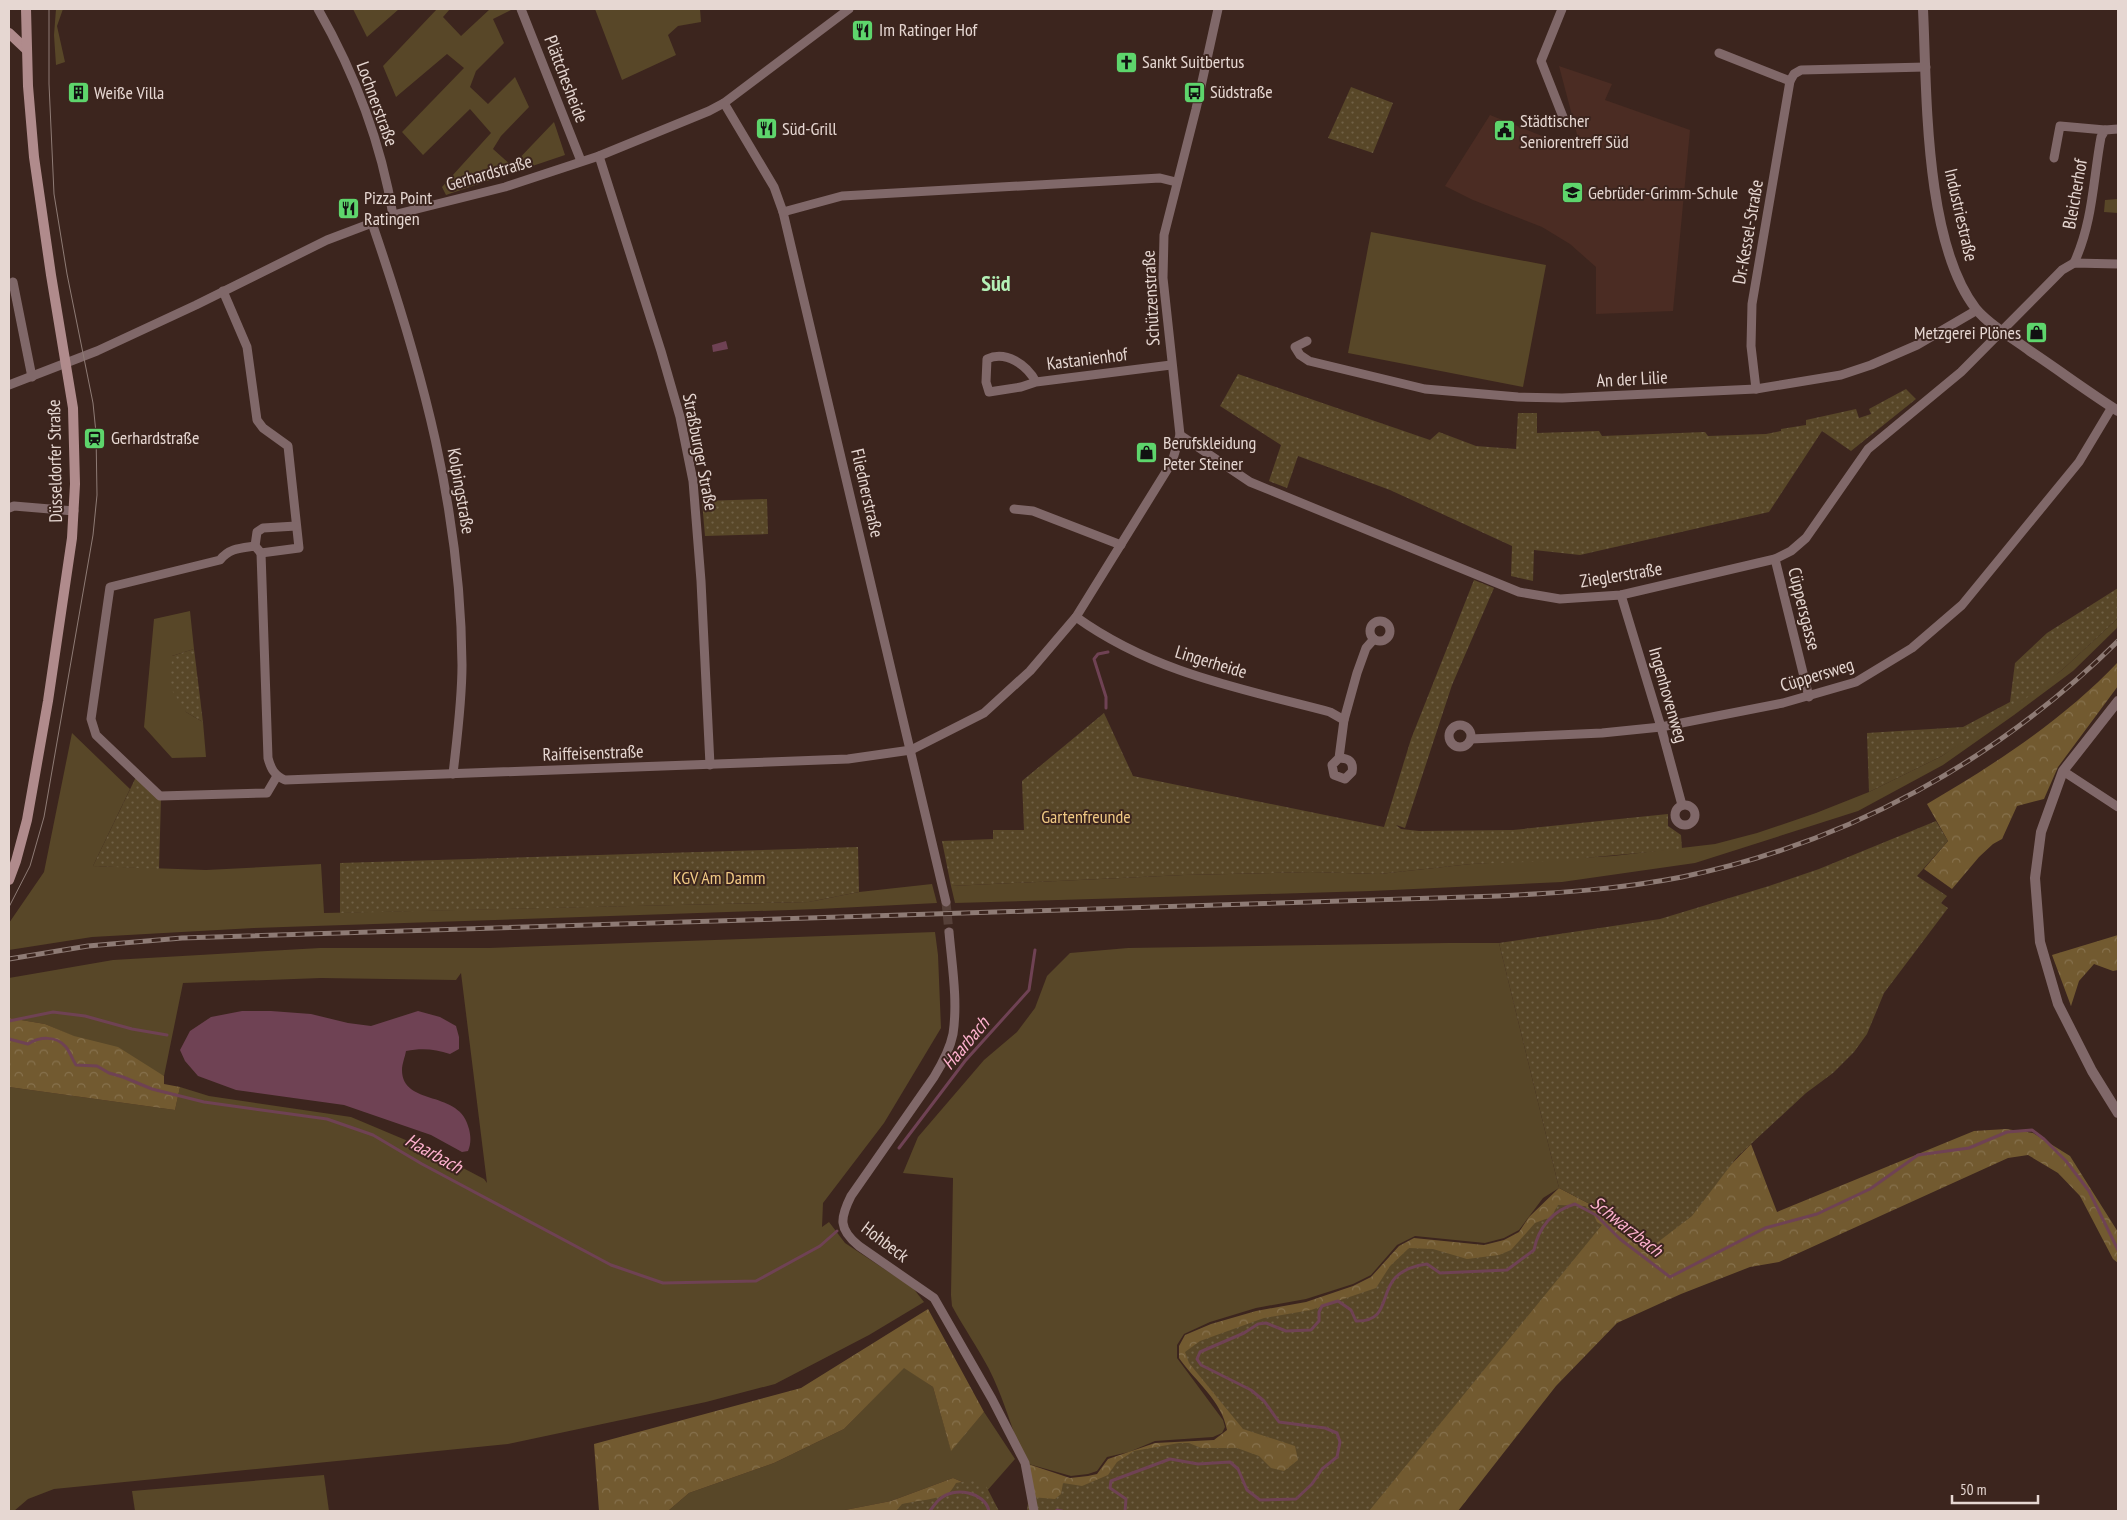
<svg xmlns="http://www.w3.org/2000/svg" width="2127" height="1520" viewBox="0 0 2127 1520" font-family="'PT Sans Narrow',sans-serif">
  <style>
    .built { fill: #4b2c23 }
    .grass { fill: #584728 }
    .forest { fill: url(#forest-crowns) }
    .park { fill: url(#park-dots) }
    .water { fill: #6f4254 }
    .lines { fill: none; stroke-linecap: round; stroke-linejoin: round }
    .stream { stroke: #6f4254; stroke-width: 3 }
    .minor-tunnel { stroke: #564039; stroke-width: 9; stroke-dasharray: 9 4.5; stroke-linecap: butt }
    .minor { stroke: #806869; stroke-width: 9 }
    .tertiary { stroke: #806869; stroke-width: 10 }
    .secondary { stroke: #b08b8c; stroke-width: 10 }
    .tram { stroke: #8e7b75; stroke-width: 1 }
    .rail-casing { stroke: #8e7b75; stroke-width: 5 }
    .rail { stroke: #3c251e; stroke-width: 3; stroke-dasharray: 9; stroke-linecap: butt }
    .labels { text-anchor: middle; stroke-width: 4; stroke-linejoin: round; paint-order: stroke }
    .poi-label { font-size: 18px; fill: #e6d7d2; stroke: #3c251e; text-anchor: start }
    .street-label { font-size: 18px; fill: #e6d7d2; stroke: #3c251e }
    .park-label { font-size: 18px; fill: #f0c984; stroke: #3c251e }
    .water-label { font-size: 19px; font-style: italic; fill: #feb1ce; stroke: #3c251e }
    .district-label { font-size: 22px; font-weight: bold; fill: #b4f1b7; stroke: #3c251e }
  </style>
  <defs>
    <pattern id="forest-crowns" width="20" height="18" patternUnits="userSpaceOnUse" patternTransform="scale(1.25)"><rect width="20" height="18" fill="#725a30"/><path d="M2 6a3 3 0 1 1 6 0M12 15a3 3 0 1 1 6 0" fill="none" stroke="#86714d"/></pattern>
    <pattern id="park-dots" width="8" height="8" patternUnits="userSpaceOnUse" patternTransform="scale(1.25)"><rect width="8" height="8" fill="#584728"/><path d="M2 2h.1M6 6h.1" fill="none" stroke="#706146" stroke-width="1.8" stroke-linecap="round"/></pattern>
  </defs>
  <rect width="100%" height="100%" fill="#3c251e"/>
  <polygon class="built" points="1559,66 1612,84 1605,100 1690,130 1673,311 1596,314 1596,267 1570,244 1542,227 1473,200 1445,186 1490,115 1557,142 1578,138"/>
  <g class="grass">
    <polygon points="56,9 63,9 57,26 65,62 56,65 54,35"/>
    <polygon points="353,9 399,9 367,37"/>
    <polygon points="437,9 450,9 443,17 461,36 490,9 513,9 493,19 504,43 476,71 470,87 488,104 515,77 529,107 501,136 493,149 512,166 554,122 565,155 446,195 442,187 491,133 470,109 423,155 402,132 464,68 447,54 396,97 383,66"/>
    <polygon points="595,9 700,9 701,22 678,26 668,35 676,55 622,80"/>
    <polygon points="2118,199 2118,213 2104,212 2105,200"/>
    <polygon points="1371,232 1546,265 1523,387 1348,353"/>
    <polygon points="190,611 194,649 172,656 186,712 203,722 206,757 172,758 144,727 154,619"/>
    <polygon points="2118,618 2118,627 2073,671 2014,715 1943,765 1858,811 1695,863 1562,882 1371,891 955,903 951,886 1184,875 1311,872 1379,874 1471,864 1613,856 1715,844 1757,833 1816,813 1869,792 1942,756 2062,670"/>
    <polygon points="72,733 130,789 93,866 206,870 321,864 324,913 809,902 859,892 932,884 937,903 818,909 254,928 92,937 9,950 9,923 44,872"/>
    <polygon points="935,932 938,955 941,1028 884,1123 823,1203 822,1227 829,1222 845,1243 913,1288 924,1302 869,1335 775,1384 706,1402 508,1444 54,1489 28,1499 14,1511 9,1511 9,1087 175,1110 180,1087 209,1096 351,1117 427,1149 484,1179 487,1183 461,973 456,980 321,978 183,983 164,1076 45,1024 9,1018 9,978 113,960 320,948 489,948"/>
    <path d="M1448,943h51l60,245 -16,10 -24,32 -15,8 -19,5 -70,-7 -18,9 -26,30 -18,9 -47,15 -50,9 -46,14 -26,12 -7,11v13l46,62 2,7 -3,6 -9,4 -58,4 -26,11 -22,5 -10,14 -9,3 -17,2 -46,-13c-12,-31 -21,-64 -36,-94 -11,-21 -25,-41 -37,-63l-1,-11 2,-117 -50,-5 15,-36 66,-77 33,-28 18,-24 12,-32 23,-23 58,-5z"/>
    <polygon points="904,1367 933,1387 951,1450 984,1412 1015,1459 986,1492 953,1478 891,1501 840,1511 668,1511 689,1493 774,1463 844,1429"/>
    <polygon points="324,1475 329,1511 135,1511 132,1491"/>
  </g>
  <g class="forest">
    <path d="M2118,662v24l-60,81 -14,32 -27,7 -15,33 -9,5 -14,13 -27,32 -28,-20 24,-28 -21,-37c68,-40 136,-84 191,-142z"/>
    <polygon points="2118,935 2118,970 2113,971 2094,964 2079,981 2071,1006 2052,955"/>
    <polygon points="9,1018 45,1024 74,1036 118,1047 164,1076 164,1084 180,1087 175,1110 9,1087"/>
    <path d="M2006,1129l27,4 37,23 48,76v31l-5,-4 -33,-63 -22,-23 -30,-18 -20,3 -229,104 -29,5 -69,27 -64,29 -61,63 -98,125h-98l-11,-34 -314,34 -10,-48 45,15 18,-2 9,-2 11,-15 47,-16 59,-3 13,-10c-5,-29 -32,-49 -48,-72v-12l6,-11 26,-11 45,-13 50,-9 47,-16 18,-9 28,-31 15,-8 70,7 20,-5 15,-8 10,-15 30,-29 50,26 37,38 105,-108 26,68 197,-81z"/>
    <polygon points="928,1309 984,1412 951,1451 933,1387 904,1368 844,1429 774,1463 689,1493 668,1511 599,1511 594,1444 801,1388"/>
    <polygon points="953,1478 986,1492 991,1511 840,1511 891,1501"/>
  </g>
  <g class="park">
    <polygon points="1351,87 1393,103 1373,153 1328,138"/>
    <polygon points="1238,374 1430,440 1439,432 1476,446 1516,449 1518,413 1537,413 1537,433 1599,431 1602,436 1705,432 1708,436 1766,434 1781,431 1781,429 1806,425 1806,420 1856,409 1859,418 1871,414 1869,409 1906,389 1916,399 1851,451 1822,431 1769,512 1580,555 1534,550 1533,581 1511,576 1512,546 1390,490 1298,456 1287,488 1269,481 1281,445 1220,406"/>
    <polygon points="767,499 768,534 705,536 702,501"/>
    <polygon points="1474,580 1494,588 1452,685 1405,828 1396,825 1401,829 1419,831 1513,830 1668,814 1668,826 1681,835 1682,849 1551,861 1471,864 1379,874 1311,872 1184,875 951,886 942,841 993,839 993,830 1024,830 1022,781 1104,713 1133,776 1384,827 1411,739"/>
    <polygon points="2118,588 2118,618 2062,670 2014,708 1942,756 1869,792 1867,733 1963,727 2010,702 2015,663 2047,633"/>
    <polygon points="194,649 203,722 186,712 170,687 172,656"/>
    <polygon points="136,777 161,798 159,869 93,866"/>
    <polygon points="1936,821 1948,841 1917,876 1947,896 1941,903 1948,908 1884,993 1867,1034 1854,1052 1833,1073 1806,1093 1737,1157 1692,1216 1645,1252 1609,1214 1559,1188 1499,943 1660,919 1769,886 1819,869"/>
    <polygon points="858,847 859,892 809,902 340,913 340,863"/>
    <polygon points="1558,1205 1585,1206 1591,1209 1597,1222 1602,1225 1369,1511 1027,1511 1028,1502 1031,1497 1055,1499 1061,1494 1063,1483 1082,1486 1108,1475 1117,1462 1134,1451 1179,1443 1189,1443 1201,1448 1237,1448 1259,1456 1271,1468 1284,1471 1298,1460 1295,1446 1243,1429 1189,1363 1185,1352 1200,1341 1264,1318 1311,1310 1376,1288 1390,1266 1409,1248 1433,1249 1467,1259 1499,1255 1511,1250 1535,1223 1551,1217"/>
    <path d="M971,1480l15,6 13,25h-103l6,-7c12,-3 39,-5 47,-11 3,-3 5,-7 7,-10z"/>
  </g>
  <g class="water">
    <polygon points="726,341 728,349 713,352 712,345"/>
    <path d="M242,1011h29l40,3 37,9 23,3 47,-15 22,6 16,9 3,11v12l-9,5c-15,-5 -28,-6 -44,-3 -1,6 -4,13 -4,19 0,37 59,19 67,59 2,8 2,15 -1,22l-6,1 -31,-17 -87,-30 -108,-15 -38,-14 -13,-15 -5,-11 10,-19 21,-14z"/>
  </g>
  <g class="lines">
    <g class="stream">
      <polyline points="1106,708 1106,697 1094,659 1098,654 1108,652"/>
      <polyline points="9,1021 53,1012 85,1016 132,1029 167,1035"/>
      <path d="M9,1039l19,5c11,-7 28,-9 38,3 4,5 6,12 10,18l21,1 12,7 14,4 29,12 52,13 123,17 46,16 49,29 189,101 52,18 93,-2 64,-35 17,-15"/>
      <polyline points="899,1148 965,1061 1029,990 1035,950"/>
      <path d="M930,1511c3,-4 6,-9 10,-12 14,-13 45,-7 49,12"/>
      <polyline points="1056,1511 1057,1510 1062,1511"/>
      <path d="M1125,1511l1,-12 -16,-11 1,-7 59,-22 28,5 32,-2 8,7 9,21 13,10 36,-1 16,-15 10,-15 15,-12 3,-15 -3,-9 -12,-5 -46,-6 -15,-21 -13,-11 -50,-25 -4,-6 3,-7 44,-19 14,-9 8,-1 20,8 25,-1 8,-9v-9l3,-6 16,-5 13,9 5,11c33,1 24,-27 39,-43 7,-8 21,-13 32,-14l13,9 67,-3 27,-20c4,-22 19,-40 41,-46l21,11 24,24 50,38 95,-49 52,-14 53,-25 48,-34 51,-7 38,-16 25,-2 12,9 22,22 23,30 29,59"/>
    </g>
    <polyline class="minor-tunnel" points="946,902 949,932"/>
    <g class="minor">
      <path d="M318,9c36,63 63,134 75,206"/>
      <polyline points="521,9 581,161"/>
      <polyline points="1562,9 1541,61 1563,117"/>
      <polyline points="1719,53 1790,81"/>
      <polyline points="724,103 774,187 783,212 946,902"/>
      <polyline points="599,156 661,351 680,417 693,481 701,581 710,765"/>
      <polyline points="2054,158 2060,126 2105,130"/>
      <polyline points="783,212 842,196 1160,178 1176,182"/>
      <path d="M372,223c50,146 89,286 90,442 0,36 -5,73 -9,109"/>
      <path d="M2074,263c19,-41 19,-83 27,-126l4,-7 13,-1"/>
      <polyline points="13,282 32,377"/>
      <path d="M223,291l24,56 10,73 6,8 25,18 11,102 -38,5 -6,-7c-14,2 -26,2 -35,14l-110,27 -19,132 5,16 64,61 107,-3 10,-17"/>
      <polyline points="1307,341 1295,347 1300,355 1309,361 1425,389 1518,397 1562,398 1756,389 1841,375 1871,365 1917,345 1977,310"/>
      <path d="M1036,382c-9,-17 -30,-32 -49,-23l-1,23 3,10 32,-5 15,-5 135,-17"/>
      <polyline points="9,385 97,351 196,305 327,240 393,215 505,187 599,156 709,111 724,103 849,9"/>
      <polyline points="1756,389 1751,346 1752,304 1790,81 1794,74 1801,70 1926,67"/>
      <polyline points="1180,435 1250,482 1519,592 1560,599 1621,595 1775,559 1791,551 1806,538 1868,449 1961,372 2062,270 2074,263 2118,264"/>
      <polyline points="9,508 14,506 74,511"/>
      <polyline points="1014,509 1033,511 1121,545"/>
      <polyline points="255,546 257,532 263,528 296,526"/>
      <path d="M261,553l7,205c3,11 6,17 17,22l563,-21 63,-9 73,-37 46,-42 46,-54 96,-155 8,-27 -17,-157 1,-43 32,-126 22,-100"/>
      <polyline points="1775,559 1809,697"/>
      <polyline points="1621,595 1661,727 1682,805"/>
      <path d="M1076,617c78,56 163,71 254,95l14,8"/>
      <circle cx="1380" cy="631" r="10"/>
      <circle cx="1460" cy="736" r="11"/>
      <polyline points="1471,739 1602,733 1661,727 1783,703 1856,682 1912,648 1962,605 2079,462 2112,407"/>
      <path d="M1339,758c10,0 15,4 13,14l-7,7 -11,-4 -2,-10 7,-7 5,-38 13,-47 9,-25 8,-9"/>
      <polyline points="2063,771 2118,807"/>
      <circle cx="1685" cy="815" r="10"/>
      <path d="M949,932c3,34 9,69 4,102 -3,15 -11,30 -19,43l-83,119c-11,22 -13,33 8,50l75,52 58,101 33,64 9,48"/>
    </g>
    <g class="tertiary">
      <path d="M1923,9c4,83 1,233 53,300 14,17 37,29 54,42 30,20 58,41 88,60"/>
      <polyline points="2118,701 2063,771 2041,832 2035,878 2040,942 2058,1004 2092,1071 2118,1113"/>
    </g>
    <g class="secondary">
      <polyline points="9,33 27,50"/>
      <polyline points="9,880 16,861 27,820 48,701 72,538 75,484 73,408 51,275 34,157 28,86 26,9"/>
    </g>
    <polyline class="tram" points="9,907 30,866 44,817 93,535 97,495 96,433 93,403 67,274 54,194 49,84 49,9"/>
    <defs>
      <path id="rail" d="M9,959l79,-13 94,-8 1316,-42c61,-3 123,-7 184,-19 166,-34 316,-117 436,-236"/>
    </defs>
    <use href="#rail" class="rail-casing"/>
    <use href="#rail" class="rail"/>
  </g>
  <defs>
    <symbol id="restaurant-square" viewBox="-11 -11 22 22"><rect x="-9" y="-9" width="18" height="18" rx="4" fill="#5ed56c" stroke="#3c251e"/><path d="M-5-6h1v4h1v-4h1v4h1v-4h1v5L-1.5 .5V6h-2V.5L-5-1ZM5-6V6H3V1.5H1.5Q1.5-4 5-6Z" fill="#111"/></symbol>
    <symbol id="church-square" viewBox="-11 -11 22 22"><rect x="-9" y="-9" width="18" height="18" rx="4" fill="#5ed56c" stroke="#3c251e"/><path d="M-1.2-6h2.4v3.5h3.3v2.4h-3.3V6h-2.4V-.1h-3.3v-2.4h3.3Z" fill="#111"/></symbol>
    <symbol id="bus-square" viewBox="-11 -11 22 22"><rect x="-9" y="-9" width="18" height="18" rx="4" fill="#5ed56c" stroke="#3c251e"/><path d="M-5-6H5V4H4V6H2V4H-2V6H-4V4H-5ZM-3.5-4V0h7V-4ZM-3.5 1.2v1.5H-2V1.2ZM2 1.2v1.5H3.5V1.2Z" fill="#111"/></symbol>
    <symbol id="building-square" viewBox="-11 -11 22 22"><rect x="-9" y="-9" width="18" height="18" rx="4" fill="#5ed56c" stroke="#3c251e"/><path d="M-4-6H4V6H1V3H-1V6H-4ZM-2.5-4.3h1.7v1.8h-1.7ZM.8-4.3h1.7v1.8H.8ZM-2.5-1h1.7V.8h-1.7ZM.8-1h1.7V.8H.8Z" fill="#111"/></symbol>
    <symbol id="civic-square" viewBox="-11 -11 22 22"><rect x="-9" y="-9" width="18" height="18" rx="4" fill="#5ed56c" stroke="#3c251e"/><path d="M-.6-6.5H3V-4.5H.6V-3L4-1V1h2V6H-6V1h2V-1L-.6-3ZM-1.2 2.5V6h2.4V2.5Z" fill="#111"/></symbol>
    <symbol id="school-square" viewBox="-11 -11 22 22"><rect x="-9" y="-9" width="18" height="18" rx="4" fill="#5ed56c" stroke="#3c251e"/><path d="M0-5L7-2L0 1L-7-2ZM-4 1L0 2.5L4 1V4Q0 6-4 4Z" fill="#111"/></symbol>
    <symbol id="shop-square" viewBox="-11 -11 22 22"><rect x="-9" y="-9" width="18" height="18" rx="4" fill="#5ed56c" stroke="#3c251e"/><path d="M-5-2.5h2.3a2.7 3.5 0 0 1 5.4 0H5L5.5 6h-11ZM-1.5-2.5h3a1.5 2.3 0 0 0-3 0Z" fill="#111"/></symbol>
    <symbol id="station-square" viewBox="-11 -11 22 22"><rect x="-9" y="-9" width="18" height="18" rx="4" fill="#5ed56c" stroke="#3c251e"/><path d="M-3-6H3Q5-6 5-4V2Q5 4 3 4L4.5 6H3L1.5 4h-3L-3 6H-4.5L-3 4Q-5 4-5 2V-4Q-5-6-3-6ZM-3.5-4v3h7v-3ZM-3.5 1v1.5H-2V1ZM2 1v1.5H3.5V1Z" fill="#111"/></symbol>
  </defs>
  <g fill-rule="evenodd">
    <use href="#restaurant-square" x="850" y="18" width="25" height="25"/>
    <use href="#church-square" x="1114" y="50" width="25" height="25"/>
    <use href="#bus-square" x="1182" y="80" width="25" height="25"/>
    <use href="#building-square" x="66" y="80" width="25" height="25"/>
    <use href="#restaurant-square" x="754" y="116" width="25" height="25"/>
    <use href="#civic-square" x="1492" y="118" width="25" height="25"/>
    <use href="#school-square" x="1560" y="180" width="25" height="25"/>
    <use href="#restaurant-square" x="336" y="196" width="25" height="25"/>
    <use href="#shop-square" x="2024" y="320" width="25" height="25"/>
    <use href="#station-square" x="82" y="426" width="25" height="25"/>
    <use href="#shop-square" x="1134" y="440" width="25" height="25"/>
  </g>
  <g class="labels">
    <g class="poi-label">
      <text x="879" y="36">Im Ratinger Hof</text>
      <text x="1142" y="68">Sankt Suitbertus</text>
      <text x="1210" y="98">Südstraße</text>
      <text x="94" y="99">Weiße Villa</text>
      <text x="1520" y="127">Städtischer<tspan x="1520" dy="21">Seniorentreff Süd</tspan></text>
      <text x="782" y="135">Süd-Grill</text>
      <text x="1588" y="199">Gebrüder-Grimm-Schule</text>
      <text x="364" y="204">Pizza Point<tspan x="364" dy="21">Ratingen</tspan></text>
      <text x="2021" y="339" text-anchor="end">Metzgerei Plönes</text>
      <text x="111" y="444">Gerhardstraße</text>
      <text x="1163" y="449">Berufskleidung<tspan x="1163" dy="21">Peter Steiner</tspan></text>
    </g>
    <g class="street-label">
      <text transform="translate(566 79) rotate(69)" y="6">Plättchesheide</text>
      <text transform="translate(377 104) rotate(70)" y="6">Lochnerstraße</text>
      <text transform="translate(489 173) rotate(-16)" y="6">Gerhardstraße</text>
      <text transform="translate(2075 194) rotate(-80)" y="6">Bleicherhof</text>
      <text transform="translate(1961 215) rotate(77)" y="6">Industriestraße</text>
      <text transform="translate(1748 232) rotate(-80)" y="6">Dr.-Kessel-Straße</text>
      <text transform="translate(1151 298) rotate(-93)" y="6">Schützenstraße</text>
      <text transform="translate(1087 359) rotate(-7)" y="6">Kastanienhof</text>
      <text transform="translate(1632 379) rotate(-3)" y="6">An der Lilie</text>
      <text transform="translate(700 452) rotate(79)" y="6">Straßburger Straße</text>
      <text transform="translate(55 461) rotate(-91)" y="6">Düsseldorfer Straße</text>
      <text transform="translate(461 491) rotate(80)" y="6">Kolpingstraße</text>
      <text transform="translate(867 493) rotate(77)" y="6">Fliednerstraße</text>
      <text transform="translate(1621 575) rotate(-9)" y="6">Zieglerstraße</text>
      <text transform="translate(1804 609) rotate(76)" y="6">Cüppersgasse</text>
      <text transform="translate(1211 662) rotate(17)" y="6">Lingerheide</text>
      <text transform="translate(1817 675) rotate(-17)" y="6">Cüppersweg</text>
      <text transform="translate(1668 695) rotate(74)" y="6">Ingenhovenweg</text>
      <text transform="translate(593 753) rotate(-2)" y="6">Raiffeisenstraße</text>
      <text transform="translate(885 1242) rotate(37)" y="6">Hohbeck</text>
    </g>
    <g class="park-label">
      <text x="1086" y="823">Gartenfreunde</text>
      <text x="719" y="884">KGV Am Damm</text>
    </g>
    <g class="water-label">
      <text transform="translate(965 1043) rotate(-50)" y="7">Haarbach</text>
      <text transform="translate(434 1153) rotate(29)" y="7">Haarbach</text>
      <text transform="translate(1627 1226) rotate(38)" y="7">Schwarzbach</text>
    </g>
    <g class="district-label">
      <text x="996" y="291">Süd</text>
    </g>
  </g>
  <rect width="2127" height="1520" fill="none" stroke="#e6d7d2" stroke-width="20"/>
  <path d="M1952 1495v8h86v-8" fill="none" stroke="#e6d7d2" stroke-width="2.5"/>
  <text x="1960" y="1495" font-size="15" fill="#e6d7d2" stroke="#3c251e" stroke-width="4" paint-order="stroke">50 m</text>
</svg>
